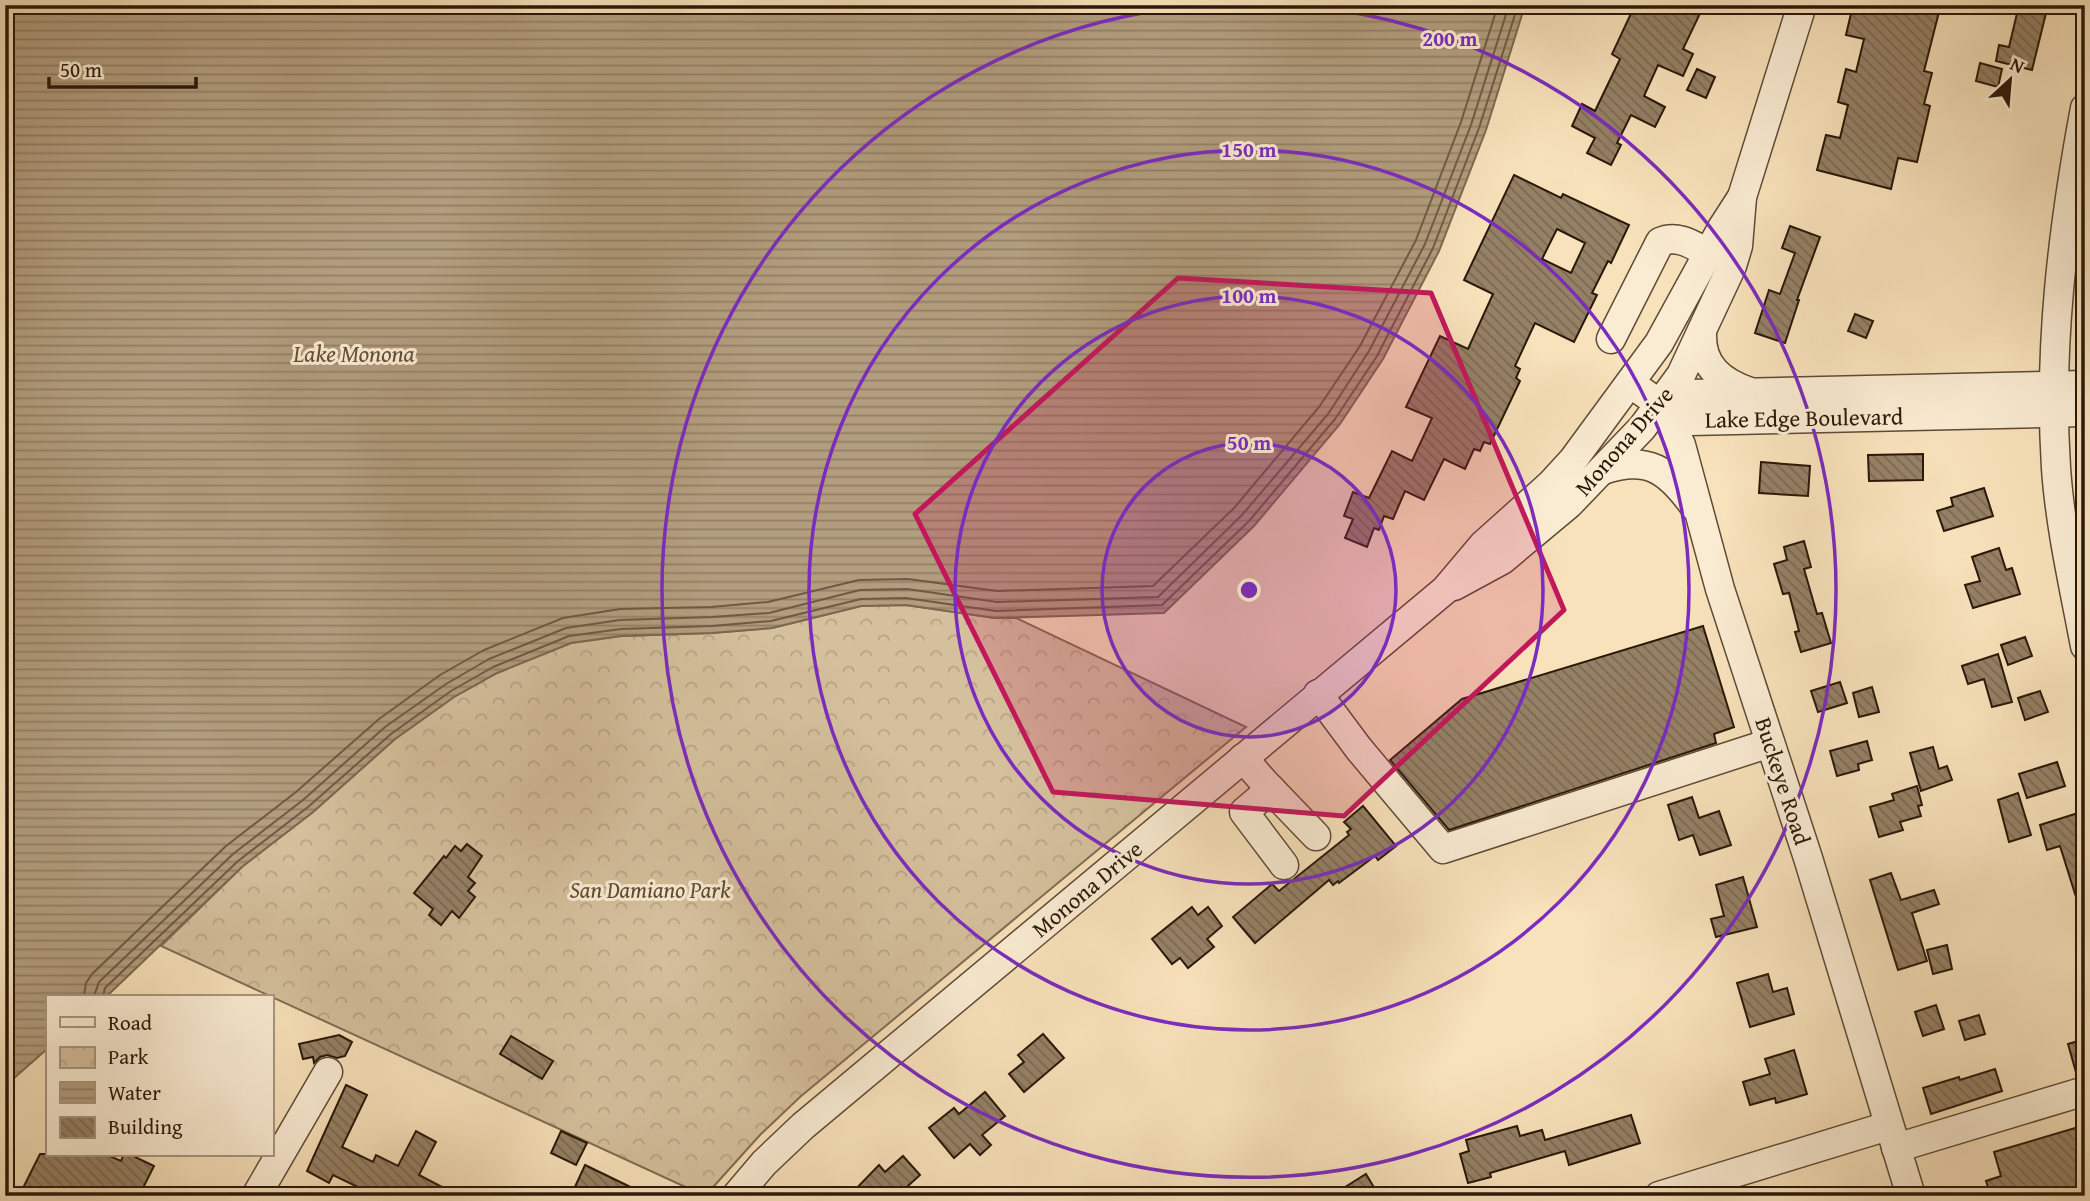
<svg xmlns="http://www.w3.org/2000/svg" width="2090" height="1201" viewBox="0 0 2090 1201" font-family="'Gentium Book Plus',serif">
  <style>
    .park { fill: url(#park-crowns); stroke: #806c53; stroke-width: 2 }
    .water { fill: url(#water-rules); stroke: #7c684f; stroke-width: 2 }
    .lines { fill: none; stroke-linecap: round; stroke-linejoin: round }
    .shore { stroke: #6e5a44; stroke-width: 2 }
    .building { fill: url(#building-back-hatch); stroke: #2a1809; stroke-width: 2; fill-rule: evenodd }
    .minor-casing { stroke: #5e4a36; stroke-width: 31 }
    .minor { stroke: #faecd3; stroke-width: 28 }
    .marked { fill: #c2185b; fill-opacity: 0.2; stroke: #c2185b; stroke-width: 5; stroke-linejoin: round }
    .ring { fill: none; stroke: #7b2cbf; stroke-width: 3.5 }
    .labels { text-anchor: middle; stroke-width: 6; stroke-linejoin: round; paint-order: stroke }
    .street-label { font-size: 23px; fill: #2a1809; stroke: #faecd3 }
    .park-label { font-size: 23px; font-style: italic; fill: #5d4a35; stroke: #faecd3 }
    .water-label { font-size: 24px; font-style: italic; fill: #604d38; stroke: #faecd3 }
    .centre { fill: #7b2cbf; stroke: #faecd3; stroke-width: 3.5 }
    .ring-label { font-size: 21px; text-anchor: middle; font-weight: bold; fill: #7b2cbf; stroke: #faecd3; stroke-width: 6; stroke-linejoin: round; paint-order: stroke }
  </style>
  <defs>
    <pattern id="park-crowns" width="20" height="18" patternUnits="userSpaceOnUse" patternTransform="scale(1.75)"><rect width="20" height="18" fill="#d5c09d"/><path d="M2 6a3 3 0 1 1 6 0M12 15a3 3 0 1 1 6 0" fill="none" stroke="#b7a486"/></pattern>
    <pattern id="water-rules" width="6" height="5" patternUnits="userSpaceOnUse" patternTransform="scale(1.75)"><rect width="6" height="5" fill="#b29d7e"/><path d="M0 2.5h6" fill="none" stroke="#917f65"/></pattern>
    <pattern id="building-back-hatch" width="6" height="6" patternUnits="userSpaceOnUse" patternTransform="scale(1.75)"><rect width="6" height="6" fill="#958166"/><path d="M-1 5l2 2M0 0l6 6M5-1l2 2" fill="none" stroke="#7a6952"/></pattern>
  </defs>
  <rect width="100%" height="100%" fill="#f8e2bb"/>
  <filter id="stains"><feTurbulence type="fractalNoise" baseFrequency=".00286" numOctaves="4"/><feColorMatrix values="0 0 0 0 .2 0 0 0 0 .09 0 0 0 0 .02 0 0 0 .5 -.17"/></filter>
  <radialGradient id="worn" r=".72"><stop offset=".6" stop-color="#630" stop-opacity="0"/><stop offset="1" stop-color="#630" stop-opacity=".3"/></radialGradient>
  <polygon class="park" points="906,605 995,618 1016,618 1246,727 800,1097 760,1135 705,1196 161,946 243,866 313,812 395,739 454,697 497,673 571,643 621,636 712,633 772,628 861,606"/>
  <polygon class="water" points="5,5 1525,5 1486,130 1439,251 1383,359 1340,424 1254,526 1164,613 995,618 906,605 861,606 772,628 712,633 621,636 571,643 497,673 454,697 395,739 313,812 243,866 107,996 47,996 47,1049 5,1086"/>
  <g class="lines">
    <g class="shore">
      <polyline points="84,996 86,983 92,974 226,846 296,792 379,719 440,675 484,650 563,618 620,609 711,607 768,602 859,580 908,579 997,591 1153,586 1234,508 1319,407 1360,346 1416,240 1461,122 1498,5"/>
      <polyline points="94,996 99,982 233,854 303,800 385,727 446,684 489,659 566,628 620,620 712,617 769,613 860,590 907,589 997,602 1158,597 1242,515 1328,414 1369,351 1425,244 1471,125 1509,5"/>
      <polyline points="103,996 105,988 238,861 308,807 391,734 451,691 493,667 569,636 621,629 712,626 771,621 861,599 906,598 996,611 1162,605 1249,521 1335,419 1377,356 1433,248 1479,128 1518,5"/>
    </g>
  </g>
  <g class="building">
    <polygon points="1635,5 1704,5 1683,49 1693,54 1683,76 1658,65 1644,96 1665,107 1655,127 1631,115 1617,143 1621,145 1611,165 1587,153 1595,138 1572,126 1582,104 1595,111 1620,59 1612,54"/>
    <polygon points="1853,5 1920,5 1920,7 1939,12 1924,71 1932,73 1924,104 1930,106 1917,162 1898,158 1891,189 1817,170 1826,135 1840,138 1848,105 1838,102 1846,69 1856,72 1864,39 1846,35"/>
    <polygon points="2019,5 2048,5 2032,70 1996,61 1999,45 2009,47"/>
    <polygon points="1980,63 2002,69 1998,87 1976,81"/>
    <polygon points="1697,69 1715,77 1706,98 1687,90"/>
    <path d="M1514,175l47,23 2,-4 66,31 -18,38 -3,-2 -16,32 5,2 -23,47 -39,-19 -20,43 5,3 -4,9 4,3 -30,63 -6,-2 -4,9 -6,-2 -9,20 -21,-10 -20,41 -19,-9 -12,28 -9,-3 -5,14 -5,-2 -7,19 -22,-9 8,-19 -9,-3 9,-24 16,6 23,-47 20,10 20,-43 -26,-11 34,-71 28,13 25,-55 -29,-14zM1557,229l28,14 -14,30 -29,-14z"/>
    <polygon points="1790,226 1820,237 1797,300 1799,300 1785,343 1755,333 1769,290 1780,294 1795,253 1782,248"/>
    <polygon points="1855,314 1873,321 1866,338 1848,331"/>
    <polygon points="1923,454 1923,480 1869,481 1868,455"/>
    <polygon points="1761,462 1810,466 1808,496 1759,493"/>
    <polygon points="1984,488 1993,516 1944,531 1937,511 1953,506 1951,498"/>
    <polygon points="1804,541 1811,567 1804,569 1817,614 1822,613 1831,643 1801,652 1795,632 1799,631 1789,593 1783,594 1774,564 1787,560 1784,547"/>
    <polygon points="1999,548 2006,570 2012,568 2020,594 1973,608 1965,585 1980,581 1972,557"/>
    <polygon points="1703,626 1734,727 1714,734 1716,743 1449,830 1390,760 1462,699"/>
    <polygon points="2025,637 2032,656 2008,665 2001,645"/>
    <polygon points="1998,654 2012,702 1992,707 1984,679 1968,684 1962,666"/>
    <polygon points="1840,682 1847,703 1818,712 1811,691"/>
    <polygon points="1872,687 1879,712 1859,717 1853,693"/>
    <polygon points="2040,691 2048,712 2025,720 2018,698"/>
    <polygon points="1867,741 1872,760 1858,764 1859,770 1837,776 1830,751"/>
    <polygon points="1933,747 1939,769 1947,766 1952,780 1921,791 1910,753"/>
    <polygon points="2057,762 2065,786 2027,798 2019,774"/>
    <polygon points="1917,786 1922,805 1918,806 1921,816 1900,822 1903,830 1879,837 1870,807 1894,800 1892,794"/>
    <polygon points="2018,793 2031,835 2009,842 1998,800"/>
    <polygon points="1692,797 1699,818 1719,811 1731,845 1700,855 1693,835 1679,840 1668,805"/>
    <polygon points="1363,806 1396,846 1378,860 1375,856 1339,883 1338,881 1333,885 1329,880 1255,943 1233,917 1272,884 1279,891 1349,835 1347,832 1351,829 1344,822"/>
    <polygon points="2078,813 2085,838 2085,913 2081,913 2060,846 2047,850 2040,825"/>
    <polygon points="467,844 482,856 468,877 475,883 468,891 475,897 459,918 452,911 441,925 429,915 433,909 414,893 444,856 446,858 455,846 461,851"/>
    <polygon points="1891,873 1901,900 1934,890 1939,904 1912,913 1927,961 1898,970 1870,880"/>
    <polygon points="1743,877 1757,927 1716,937 1711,919 1724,916 1716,885"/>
    <polygon points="1192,907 1198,915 1208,907 1222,926 1207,939 1214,947 1188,968 1180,958 1172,964 1152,939"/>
    <polygon points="1947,945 1952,969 1933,974 1927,950"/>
    <polygon points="1768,974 1773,992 1787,988 1794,1014 1750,1027 1737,983"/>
    <polygon points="1936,1005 1944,1029 1923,1036 1915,1012"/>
    <polygon points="1979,1015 1985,1034 1965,1040 1959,1021"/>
    <polygon points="1043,1034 1064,1058 1024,1092 1009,1074 1024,1062 1018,1055"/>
    <polygon points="339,1035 352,1042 345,1056 337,1058 327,1055 320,1057 314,1063 313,1057 303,1059 299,1044"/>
    <polygon points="511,1036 553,1061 542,1079 500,1054"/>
    <polygon points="2085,1039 2085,1075 2077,1076 2068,1044"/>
    <polygon points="1794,1050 1807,1094 1776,1103 1775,1098 1750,1105 1743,1082 1770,1074 1765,1059"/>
    <polygon points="1995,1069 2002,1091 1931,1114 1923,1088 1959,1077 1960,1080"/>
    <polygon points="346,1085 367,1095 342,1147 373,1162 376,1155 398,1166 416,1131 436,1142 419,1175 459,1196 357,1196 360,1188 333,1175 329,1183 307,1171"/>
    <polygon points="985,1092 1005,1116 982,1135 991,1145 980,1155 970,1144 954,1158 929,1128 954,1108 959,1114"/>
    <polygon points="1631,1115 1640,1143 1569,1165 1565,1151 1490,1173 1491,1177 1468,1183 1460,1154 1469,1151 1466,1140 1517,1126 1520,1136 1542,1130 1545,1140"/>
    <polygon points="2082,1126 2085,1134 2085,1196 1991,1196 1986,1181 2001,1176 1994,1152"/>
    <polygon points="561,1131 587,1143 576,1165 551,1153"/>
    <polygon points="40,1154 105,1154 121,1161 124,1154 129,1154 154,1166 139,1196 19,1196"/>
    <polygon points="903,1156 920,1175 897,1196 849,1196 879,1165 885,1172"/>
    <polygon points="585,1165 649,1196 577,1196 579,1191 574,1189"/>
    <polygon points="1366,1174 1379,1196 1331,1196"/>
  </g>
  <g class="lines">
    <defs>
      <g id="minor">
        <path d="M2085,108c-22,118 -37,240 -29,360 4,59 18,119 29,178"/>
        <path d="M1702,334c-1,32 19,48 48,58"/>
        <path d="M1611,339l49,-97c17,-8 33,3 48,11"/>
        <polyline points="1630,383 1661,405 1681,445 1720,589 1808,858 1911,1196"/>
        <polyline points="1661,405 1690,421 2085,412"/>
        <polyline points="1661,405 1688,394 2085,385"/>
        <path d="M1603,470c45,-15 65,0 91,36"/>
        <polyline points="1454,586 1502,560 1569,504 1642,428 1681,375 1732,266 1738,246 1742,197 1802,5"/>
        <polyline points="1318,694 1359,749 1443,849 1770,743"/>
        <polyline points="1243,758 1264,782 1316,836"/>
        <polyline points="1271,789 1244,812 1284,865"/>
        <polyline points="1896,1148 2085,1091"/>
        <polyline points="256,1196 328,1072"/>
        <polyline points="736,1196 764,1163 803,1126 1445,590 1483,545 1551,484 1573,460 1659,343 1722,228 1742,197"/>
        <polyline points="1659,1196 1888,1126"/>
      </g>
    </defs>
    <use href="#minor" class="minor-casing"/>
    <use href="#minor" class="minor"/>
  </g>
  <path class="marked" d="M1178,278l253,15 133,317 -220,206 -291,-24 -138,-278z"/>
  <circle cx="1249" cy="590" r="147" fill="#7b2cbf" fill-opacity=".12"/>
  <g class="ring">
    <circle cx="1249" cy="590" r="147"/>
    <circle cx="1249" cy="590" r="294"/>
    <circle cx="1249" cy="590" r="440"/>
    <path d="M1305 6A587 587 0 1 1 1193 6"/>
  </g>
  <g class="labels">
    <g class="street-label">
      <text transform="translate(1804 418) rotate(-1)" y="8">Lake Edge Boulevard</text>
      <text transform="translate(1624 441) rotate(-49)" y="8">Monona Drive</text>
      <text transform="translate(1783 781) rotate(72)" y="8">Buckeye Road</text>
      <text transform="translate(1087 889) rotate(-40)" y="8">Monona Drive</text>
    </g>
    <g class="park-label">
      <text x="650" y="898">San Damiano Park</text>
    </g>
    <g class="water-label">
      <text x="354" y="362">Lake Monona</text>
    </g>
  </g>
  <circle cx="1249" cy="590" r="10" class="centre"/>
  <g class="ring-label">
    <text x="1450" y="46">200 m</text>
    <text x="1249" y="157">150 m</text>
    <text x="1249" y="303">100 m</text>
    <text x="1249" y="450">50 m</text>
  </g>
  <rect width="2090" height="1201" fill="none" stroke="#f8e2bb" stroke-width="28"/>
  <rect x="7" y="7" width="2076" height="1187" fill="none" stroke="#2a1809" stroke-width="3.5"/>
  <rect x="14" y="14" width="2062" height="1173" fill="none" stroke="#2a1809" stroke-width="2"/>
  <rect x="46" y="995" width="228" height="161" fill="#faecd3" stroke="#a79782" stroke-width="2"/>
  <rect x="60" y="1017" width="35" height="10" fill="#faecd3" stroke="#a79782" stroke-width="2"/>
  <text x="108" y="1030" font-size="21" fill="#2a1809">Road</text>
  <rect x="60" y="1047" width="35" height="21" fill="url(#park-crowns)" stroke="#a79782" stroke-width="2"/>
  <text x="108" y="1064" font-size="21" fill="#2a1809">Park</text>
  <rect x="60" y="1082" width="35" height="21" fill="url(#water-rules)" stroke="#a79782" stroke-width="2"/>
  <text x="108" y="1100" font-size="21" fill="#2a1809">Water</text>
  <rect x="60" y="1117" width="35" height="21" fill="url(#building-back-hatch)" stroke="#a79782" stroke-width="2"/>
  <text x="108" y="1134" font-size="21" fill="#2a1809">Building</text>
  <g transform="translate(2010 80) rotate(26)" stroke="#faecd3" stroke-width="5" paint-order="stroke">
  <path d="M0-5L12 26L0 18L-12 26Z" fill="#2a1809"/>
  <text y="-10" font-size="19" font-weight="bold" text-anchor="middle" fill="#2a1809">N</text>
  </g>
  <path d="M49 77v10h147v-10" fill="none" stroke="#2a1809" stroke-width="3.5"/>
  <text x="60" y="77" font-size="21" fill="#2a1809" stroke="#faecd3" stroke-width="5" paint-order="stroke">50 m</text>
  <rect width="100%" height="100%" filter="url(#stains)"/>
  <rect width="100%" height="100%" fill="url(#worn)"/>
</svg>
